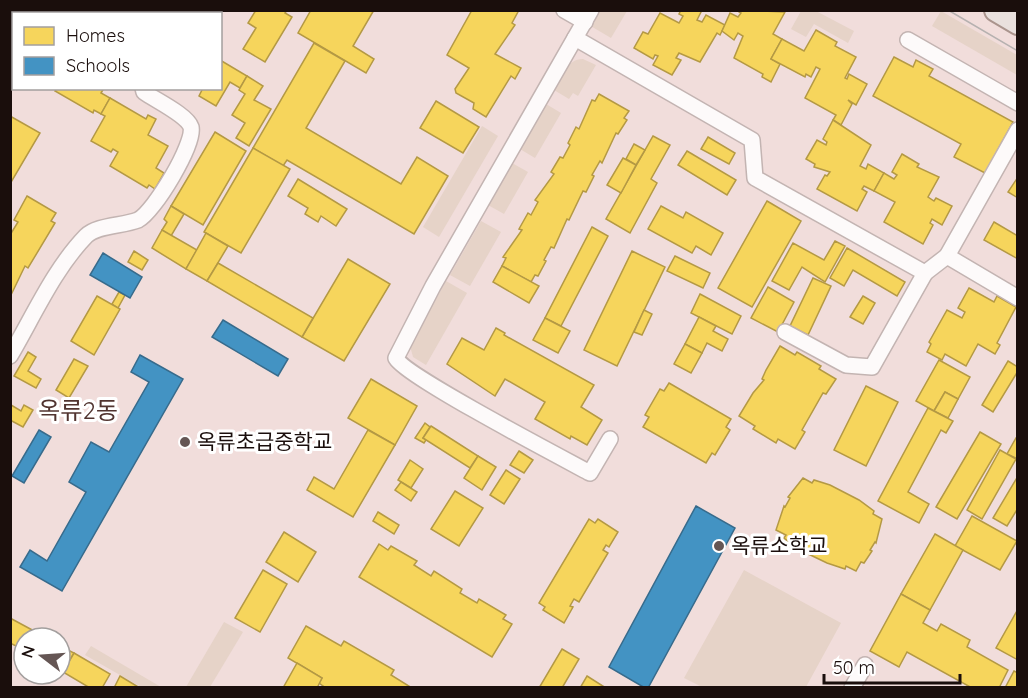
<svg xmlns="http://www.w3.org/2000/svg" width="1028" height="698" viewBox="0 0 1028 698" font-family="Quicksand,'Noto Sans KR',sans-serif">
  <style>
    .green { fill: #e6d3c8 }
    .homes { fill: #f6d55c; stroke: #b49944; stroke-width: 1.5 }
    .schools { fill: #4393c3; stroke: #376b8c; stroke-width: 1.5 }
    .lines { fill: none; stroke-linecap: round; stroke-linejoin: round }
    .minor-casing { stroke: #c3b4b2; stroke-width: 18 }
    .primary-casing { stroke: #aa948d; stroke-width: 26 }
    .minor { stroke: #fdfafa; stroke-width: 15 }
    .primary { stroke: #e9e0dd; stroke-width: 22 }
    .tram { stroke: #b6b1b0; stroke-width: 1.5 }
    .poi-dot { fill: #655654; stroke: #fff; stroke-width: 2 }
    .labels { text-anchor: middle; stroke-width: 6; stroke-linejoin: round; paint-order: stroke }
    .poi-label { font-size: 21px; fill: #1a0e0c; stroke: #fff; text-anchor: start }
    .quarter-label { font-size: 24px; fill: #513430; stroke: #fff }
  </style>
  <rect width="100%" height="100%" fill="#f1dddb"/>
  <g class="green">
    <polygon points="597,11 627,11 611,38 589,25"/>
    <polygon points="816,11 854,31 848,43 814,24 806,37 791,29 801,11"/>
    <polygon points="941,11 1017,55 1017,75 932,26"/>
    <path d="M583,59l13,6 -18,31 -5,-3 -4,6 -15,-9c7,-12 12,-31 29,-31z"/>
    <polygon points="546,104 561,113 535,158 520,149"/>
    <polygon points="482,126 498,136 439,237 423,227"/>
    <polygon points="512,163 528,172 504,214 488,205"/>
    <polygon points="481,221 501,232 470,286 450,275"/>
    <polygon points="446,281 467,293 426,365 413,357 410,346"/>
    <polygon points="744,570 841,623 806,687 702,687 684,678"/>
    <polygon points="224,622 243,632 210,687 186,687"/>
    <polygon points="91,646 161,687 141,687 85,655"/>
  </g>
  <g class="homes">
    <polygon points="256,10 287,10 285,13 292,17 265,62 243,49 256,28 248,23"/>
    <polygon points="311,10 374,10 353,46 374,59 366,73 298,33"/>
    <polygon points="472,10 519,10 512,23 515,25 495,54 521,68 515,79 511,76 486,117 473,109 474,103 456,93 455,89 469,68 447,55"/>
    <polygon points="681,10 702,10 697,20 702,22 706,15 725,25 720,35 717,33 700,62 679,53 676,58 681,60 672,75 653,65 658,56 655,55 653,59 634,48 643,32 648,34 660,13 679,23 683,16 679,14"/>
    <polygon points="736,10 785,12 773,34 782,39 771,59 780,64 771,82 762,77 763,74 734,58 743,36 738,33 734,40 722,31 730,13 738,17 741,13"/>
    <polygon points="816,30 837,42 835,46 856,57 845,78 847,79 849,74 867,84 856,105 848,100 852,104 841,125 833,120 836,115 805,98 820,69 816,67 811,77 806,74 805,77 771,59 782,39 804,51"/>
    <polygon points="314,43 345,61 306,128 401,184 417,157 448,176 414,234 287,160 283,166 253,148"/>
    <polygon points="894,57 913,67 916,60 933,69 929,76 1013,122 985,173 954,157 961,144 873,96"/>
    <polygon points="220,60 247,76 240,88 230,82 216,106 199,96 203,88 220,88"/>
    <polygon points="247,76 263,86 254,100 271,109 249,146 236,138 245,123 232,115 245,94 239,90"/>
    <polygon points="57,88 104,88 101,93 110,98 101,114 94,110 93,113 55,91"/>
    <polygon points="599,94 629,111 624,118 627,120 618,134 616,133 602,163 600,161 592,175 594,176 586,192 583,191 569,220 567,219 554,248 551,247 544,260 546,261 538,276 535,275 531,282 502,266 506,258 503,257 522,230 519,229 528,213 531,215 538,202 535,200 554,174 551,172 560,157 563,158 570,145 568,143 576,127 579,129 592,100 595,101"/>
    <polygon points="110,98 146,119 148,115 156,119 148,135 168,146 156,168 164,173 155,189 149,185 147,188 110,166 118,152 113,149 111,152 91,141 105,116 101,114"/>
    <polygon points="436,101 479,127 463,153 420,128"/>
    <polygon points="10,116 40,133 10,184"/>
    <polygon points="833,120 871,145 860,166 866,169 868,164 884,173 874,191 864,186 862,189 867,192 857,211 817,189 825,175 827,176 830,172 814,167 815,164 806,159 817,140 826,145 827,142 823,139"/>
    <polygon points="215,132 246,151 203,225 171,206"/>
    <polygon points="653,136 670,145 651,179 657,183 630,233 606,219"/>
    <polygon points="708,137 735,153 729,164 701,149"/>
    <polygon points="634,144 645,150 636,165 626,159"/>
    <polygon points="253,148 290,169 241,253 204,232"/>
    <polygon points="687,151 736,180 727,195 678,165"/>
    <polygon points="902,154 919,164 917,167 939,177 928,197 934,201 936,198 952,206 942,225 932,219 930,223 933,225 923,244 884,222 895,202 874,191 884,173 894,179 897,175 892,172"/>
    <polygon points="623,158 636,165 621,193 607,185"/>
    <polygon points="1018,177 1018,198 1008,192"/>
    <polygon points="298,179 347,209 336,226 321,216 318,222 305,214 308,208 288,196"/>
    <polygon points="27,196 56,213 51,221 55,223 28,268 25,266 10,297 10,235 18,222 14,220"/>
    <polygon points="767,201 801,221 752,307 718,288"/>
    <polygon points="171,206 184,214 171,236 162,230 167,222 164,219"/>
    <polygon points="661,206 683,218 686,212 723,233 711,255 696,246 692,253 648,229"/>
    <polygon points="994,222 1018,236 1018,259 984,240"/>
    <polygon points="592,227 608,236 561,326 545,318"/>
    <polygon points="162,230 197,250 186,269 152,248"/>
    <polygon points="206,233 228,246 207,281 186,269"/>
    <polygon points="835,241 845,246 825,282 802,267 789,290 772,281 793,243 824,260"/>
    <polygon points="847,248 905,282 897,296 853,270 844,286 830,278"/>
    <polygon points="134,251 148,260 142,270 128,262"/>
    <polygon points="632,251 665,267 617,366 584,350"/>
    <polygon points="675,256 710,273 703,288 667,271"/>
    <polygon points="348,259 390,284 344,361 302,337"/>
    <polygon points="218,263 313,318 302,337 207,281"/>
    <polygon points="502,266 539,286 529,303 493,282"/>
    <polygon points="813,278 831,286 808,335 790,326"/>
    <polygon points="768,287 794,302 778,332 751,318"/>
    <polygon points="969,288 994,302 997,296 1016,307 997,343 1000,345 995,354 978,344 966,366 945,354 942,360 927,352 931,344 929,342 947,310 962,318 965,312 958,308"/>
    <polygon points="119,292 125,295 118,308 112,304"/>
    <polygon points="700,294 741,316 732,334 691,313"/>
    <polygon points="97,296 120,309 94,355 71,341"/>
    <polygon points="863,296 875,303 863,324 850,317"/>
    <polygon points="644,310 652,314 642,335 634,332"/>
    <polygon points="699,317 716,326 713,331 728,339 722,351 707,343 702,353 685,344"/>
    <polygon points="545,318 570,331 558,353 533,340"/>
    <polygon points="496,328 505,333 504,335 594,385 581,407 602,420 587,445 571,436 570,439 535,419 545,402 505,379 495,396 447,364 462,338 484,350"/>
    <polygon points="685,344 702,353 691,373 674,364"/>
    <polygon points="780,346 795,355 797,352 821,366 819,369 836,379 826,394 823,393 802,430 805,432 795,449 778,439 776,443 753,429 755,426 739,416 753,393 764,380 762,379 766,370"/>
    <polygon points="28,352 36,357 28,371 41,379 36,388 14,376"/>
    <polygon points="74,359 88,366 69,398 56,390"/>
    <polygon points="939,360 970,377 958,399 945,392 934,411 916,401"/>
    <polygon points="1008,361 1018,367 1018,371 993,412 982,405"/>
    <polygon points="371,379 417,406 395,445 348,418"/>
    <polygon points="669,383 731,419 726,427 730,430 715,455 712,453 706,463 643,427 649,417 645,415 660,389 664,391"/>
    <polygon points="866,386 898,402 866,466 834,450"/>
    <polygon points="945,392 958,399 948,418 934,411"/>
    <polygon points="11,405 21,411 24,405 33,410 23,427 10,420"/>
    <polygon points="928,408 953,421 946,433 941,430 908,492 929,504 919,523 878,501"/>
    <polygon points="425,423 430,427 423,438 426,440 424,443 415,438"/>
    <polygon points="431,426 478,456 470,468 423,438"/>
    <polygon points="368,430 395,445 353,517 307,490 314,477 334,489"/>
    <polygon points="980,432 1001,444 957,519 936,507"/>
    <polygon points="1016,438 1018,439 1018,459 1007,454"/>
    <polygon points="1000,450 1016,459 982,519 967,510"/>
    <polygon points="519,451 533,460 524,473 510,465"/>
    <polygon points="478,456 496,467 482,490 464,478"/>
    <polygon points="410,460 423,469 411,488 398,480"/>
    <polygon points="506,470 520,479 504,504 490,495"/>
    <polygon points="1018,476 1018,508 1007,526 993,518"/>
    <polygon points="803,478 812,483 814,480 830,485 859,500 874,511 873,514 882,519 876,543 875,542 870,550 872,551 864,563 861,562 856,571 846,566 845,569 827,563 798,549 784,538 786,535 776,530 784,506 785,507 790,498 788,497"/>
    <polygon points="401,482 417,492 411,501 395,490"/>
    <polygon points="455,491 483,508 459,546 431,529"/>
    <polygon points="378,512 399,525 394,534 373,521"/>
    <polygon points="972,516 1017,541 1000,570 955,546"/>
    <polygon points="589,519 595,523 598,519 618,532 609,547 606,545 603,550 608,553 579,602 574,599 570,606 573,607 564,623 543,610 545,607 539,603"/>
    <polygon points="284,532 316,552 298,582 266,562"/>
    <polygon points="935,534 963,550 930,610 901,594"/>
    <polygon points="379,544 388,550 391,546 417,561 414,565 431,576 434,571 462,589 460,593 477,603 479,599 506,615 503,619 512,624 492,657 359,577"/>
    <polygon points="263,570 287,584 260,632 235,618"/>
    <polygon points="901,594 930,610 923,623 937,631 941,624 970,640 967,647 1008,670 999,688 972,688 907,652 899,667 870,651"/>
    <polygon points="1018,609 1018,660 996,648"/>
    <polygon points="10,618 47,638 24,638 24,650 10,643"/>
    <polygon points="306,626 341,646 344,641 394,670 391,675 412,688 326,688 319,683 322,678 288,658"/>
    <polygon points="60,646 74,653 63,672 60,670"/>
    <polygon points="562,649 579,659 562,688 539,688"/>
    <polygon points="74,653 110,674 102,688 90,688 63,672"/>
    <polygon points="297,663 322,678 317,688 283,688"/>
    <polygon points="1014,671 1018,673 1018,688 1005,688"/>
    <polygon points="120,676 140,688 114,688"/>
    <polygon points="587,676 606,688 580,688"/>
  </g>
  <g class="schools">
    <polygon points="103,253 142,277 130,298 90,275"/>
    <polygon points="223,320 288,359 278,376 212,337"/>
    <polygon points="140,355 183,379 62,591 20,567 30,550 47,561 86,492 69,482 91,442 109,452 149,382 131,372"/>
    <polygon points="39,430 51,437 24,483 12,476"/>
    <polygon points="696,506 735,528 648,688 645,688 609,667"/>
  </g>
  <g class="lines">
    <defs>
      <g id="minor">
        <polyline points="564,10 585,22"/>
        <path d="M591,10l-158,276 -37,72c6,16 166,100 194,115l20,-34"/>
        <polyline points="179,14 181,10"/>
        <polyline points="575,38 752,140 755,178 925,273 947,256 1018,298"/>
        <polyline points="908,40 1018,103"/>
        <polyline points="947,256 1018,130"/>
        <polyline points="785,332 846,365 872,367 925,273"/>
        <path d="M10,356c23,-39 44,-87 76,-120 11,-11 37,-10 52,-16 16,-8 57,-76 53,-93 -4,-12 -36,-27 -47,-35l-1,-4"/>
        <polyline points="852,688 865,665"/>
      </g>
      <polyline id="primary" points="996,10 1018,23"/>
    </defs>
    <use href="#minor" class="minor-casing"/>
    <use href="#primary" class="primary-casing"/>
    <use href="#minor" class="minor"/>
    <use href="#primary" class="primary"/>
    <polyline class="tram" points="948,10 1018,51"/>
  </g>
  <g class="poi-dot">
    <circle cx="185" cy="442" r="6"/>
    <circle cx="719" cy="546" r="6"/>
  </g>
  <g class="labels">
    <g class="poi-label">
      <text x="197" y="449">옥류초급중학교</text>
      <text x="731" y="553">옥류소학교</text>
    </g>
    <g class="quarter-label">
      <text x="78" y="419">옥류2동</text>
    </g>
  </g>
  <rect width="1028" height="698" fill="none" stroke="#1a0e0c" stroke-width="24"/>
  <rect x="12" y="12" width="210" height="78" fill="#ffffff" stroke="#a39f9e" stroke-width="1.5"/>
  <rect x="24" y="27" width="30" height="18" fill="#f6d55c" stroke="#a39f9e" stroke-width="1.5"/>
  <text x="66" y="42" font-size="18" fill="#1a0e0c">Homes</text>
  <rect x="24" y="57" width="30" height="18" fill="#4393c3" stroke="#a39f9e" stroke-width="1.5"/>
  <text x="66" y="72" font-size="18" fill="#1a0e0c">Schools</text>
  <g transform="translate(42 656) rotate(287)"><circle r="28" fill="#ffffff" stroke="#a39f9e" stroke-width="1.5"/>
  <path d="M0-4.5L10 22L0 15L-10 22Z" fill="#655654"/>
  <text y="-9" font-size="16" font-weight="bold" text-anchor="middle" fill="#1a0e0c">N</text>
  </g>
  <path d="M824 674v9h136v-9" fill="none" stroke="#1a0e0c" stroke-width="3"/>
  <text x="833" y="674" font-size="18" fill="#1a0e0c" stroke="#ffffff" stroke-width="4.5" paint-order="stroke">50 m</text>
</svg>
